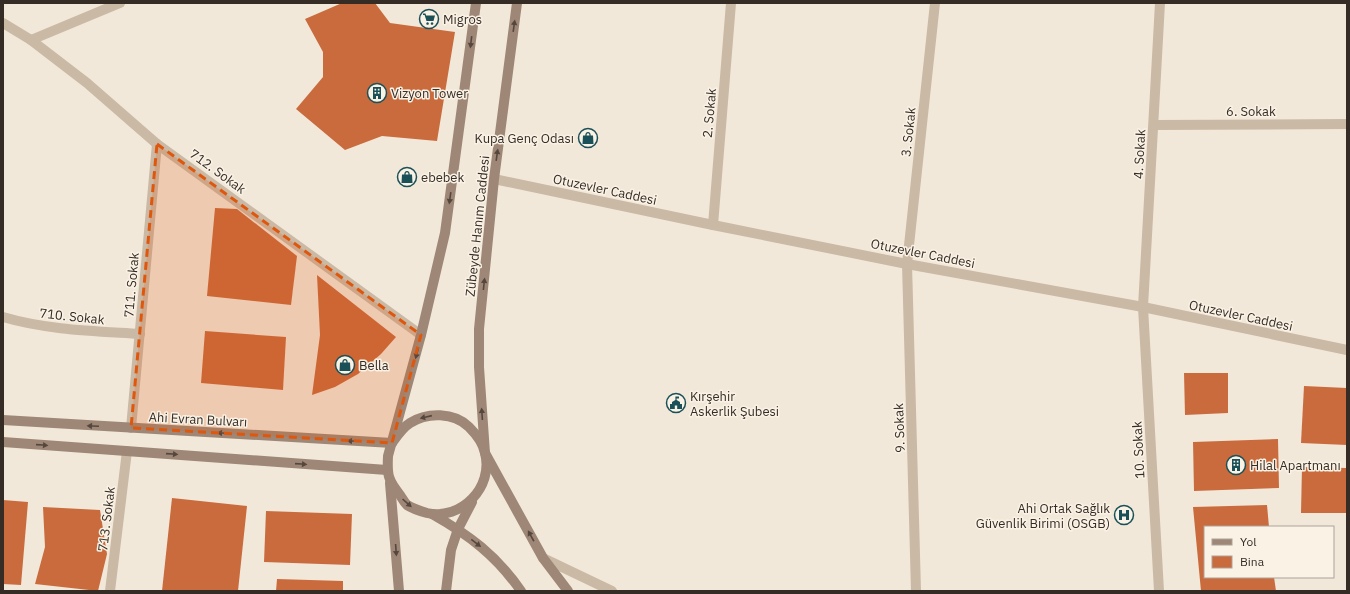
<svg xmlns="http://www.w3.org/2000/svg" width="1350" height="594" viewBox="0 0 1350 594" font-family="'IBM Plex Sans',sans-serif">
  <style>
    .building { fill: #ca6b3e }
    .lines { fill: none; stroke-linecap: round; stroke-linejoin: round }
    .minor { stroke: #cab9a4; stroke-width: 10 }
    .tertiary { stroke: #cab9a4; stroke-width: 10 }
    .secondary { stroke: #9e8776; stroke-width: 10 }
    .oneway { fill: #55473e }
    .marked { fill: #df570d; fill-opacity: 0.2; stroke: #df570d; stroke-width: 3; stroke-dasharray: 8 5; stroke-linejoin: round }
    .labels { text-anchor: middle; stroke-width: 3; stroke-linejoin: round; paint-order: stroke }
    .poi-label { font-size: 13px; fill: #362c26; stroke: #faf2e5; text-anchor: start }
    .street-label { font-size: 13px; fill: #362c26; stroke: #faf2e5 }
  </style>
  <rect width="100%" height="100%" fill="#f2e8d9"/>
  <g class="building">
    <polygon points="342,3 375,3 390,23 455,32 437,141 382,136 345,150 296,109 323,77 323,52 305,19"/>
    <polygon points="215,208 237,209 297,256 291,305 207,296"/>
    <polygon points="317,275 396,337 381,354 358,374 335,387 312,395 320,335"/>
    <polygon points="205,331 286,337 283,390 201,383"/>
    <polygon points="1184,373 1228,373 1228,413 1185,415"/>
    <polygon points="1304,386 1347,388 1347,445 1301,443"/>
    <polygon points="1278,439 1279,488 1194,491 1193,442"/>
    <polygon points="1302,467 1347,468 1347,513 1301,513"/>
    <polygon points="172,498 247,506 238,591 162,591"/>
    <polygon points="3,500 28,502 21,585 3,584"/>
    <polygon points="1267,505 1269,527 1205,527 1205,577 1274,577 1276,591 1201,591 1193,507"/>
    <polygon points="43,507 100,510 107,554 98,591 35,584 45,547"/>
    <polygon points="266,511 352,514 350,565 264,562"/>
    <polygon points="277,579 343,581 343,591 276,591"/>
  </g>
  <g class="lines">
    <g class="minor">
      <polyline points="3,23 31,40 87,83 157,144 421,335"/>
      <polyline points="31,40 120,3"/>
      <polyline points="1154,125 1347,124"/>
      <polyline points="713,225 731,3"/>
      <path d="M3,317c44,13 91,14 137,17"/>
      <polyline points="131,428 157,144"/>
      <polyline points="110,591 127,451"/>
      <polyline points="916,591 907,264 935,3"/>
      <polyline points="1159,591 1143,307 1160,3"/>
    </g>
    <g class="tertiary">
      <polyline points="494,179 713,225 907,264 1143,307 1347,350"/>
      <polyline points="543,558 612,591"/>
    </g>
    <g class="secondary">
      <polyline points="517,3 494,179 479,329 479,367 485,453 543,558 568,591"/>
      <polyline points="3,420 392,443"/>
      <polyline points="3,442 387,470"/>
      <path d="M392,443c5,-7 10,-15 18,-20 17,-11 44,-11 59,4 7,7 14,16 16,26 9,34 -24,68 -58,60 -7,-2 -14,-4 -20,-8 -3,-3 -5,-7 -7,-10 -12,-15 -13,-20 -12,-39l33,-121 24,-102 31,-230"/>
      <polyline points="390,483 399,591"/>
      <path d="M432,514c37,21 64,41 89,77"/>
      <polyline points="446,591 451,550 458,529 472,502"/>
    </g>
  </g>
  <defs><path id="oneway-solid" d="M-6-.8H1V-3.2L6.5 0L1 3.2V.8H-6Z"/></defs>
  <g class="oneway">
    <use href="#oneway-solid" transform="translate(514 26) rotate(-82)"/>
    <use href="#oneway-solid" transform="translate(471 42) rotate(97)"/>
    <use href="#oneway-solid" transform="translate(497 155) rotate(-82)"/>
    <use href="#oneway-solid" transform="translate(450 198) rotate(98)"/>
    <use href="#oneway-solid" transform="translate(484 284) rotate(-84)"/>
    <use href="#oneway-solid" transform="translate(417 353) rotate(105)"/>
    <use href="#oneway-solid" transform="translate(482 414) rotate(-94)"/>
    <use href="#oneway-solid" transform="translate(426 417) rotate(167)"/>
    <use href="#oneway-solid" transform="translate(93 426) rotate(-177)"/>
    <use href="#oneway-solid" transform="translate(223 433) rotate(-177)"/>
    <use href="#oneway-solid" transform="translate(353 441) rotate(-177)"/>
    <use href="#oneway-solid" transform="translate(42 445) rotate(4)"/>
    <use href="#oneway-solid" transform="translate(172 454) rotate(4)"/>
    <use href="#oneway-solid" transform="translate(301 464) rotate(4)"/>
    <use href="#oneway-solid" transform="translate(407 503) rotate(42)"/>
    <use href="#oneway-solid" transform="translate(531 536) rotate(-119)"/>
    <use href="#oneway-solid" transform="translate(476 543) rotate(38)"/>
    <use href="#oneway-solid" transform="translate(396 550) rotate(86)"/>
  </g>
  <path class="marked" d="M157,144l264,191 -29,108 -261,-15z"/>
  <defs>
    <symbol id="supermarket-ring" viewBox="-11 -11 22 22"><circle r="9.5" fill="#faf2e5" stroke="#1a5058" stroke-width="1.5"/><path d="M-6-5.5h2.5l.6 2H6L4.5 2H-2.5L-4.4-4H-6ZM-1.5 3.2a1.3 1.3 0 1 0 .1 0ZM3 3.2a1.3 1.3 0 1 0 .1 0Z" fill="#1a5058"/></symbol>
    <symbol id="building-ring" viewBox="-11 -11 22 22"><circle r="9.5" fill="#faf2e5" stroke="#1a5058" stroke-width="1.5"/><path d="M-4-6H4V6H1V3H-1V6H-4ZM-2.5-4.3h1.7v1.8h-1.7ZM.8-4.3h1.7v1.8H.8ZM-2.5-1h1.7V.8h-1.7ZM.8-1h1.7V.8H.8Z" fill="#1a5058"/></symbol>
    <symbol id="shop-ring" viewBox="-11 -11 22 22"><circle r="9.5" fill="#faf2e5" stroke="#1a5058" stroke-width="1.5"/><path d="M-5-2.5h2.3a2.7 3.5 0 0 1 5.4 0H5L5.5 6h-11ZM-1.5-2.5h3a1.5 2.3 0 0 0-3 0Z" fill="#1a5058"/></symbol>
    <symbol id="civic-ring" viewBox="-11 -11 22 22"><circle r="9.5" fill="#faf2e5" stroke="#1a5058" stroke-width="1.5"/><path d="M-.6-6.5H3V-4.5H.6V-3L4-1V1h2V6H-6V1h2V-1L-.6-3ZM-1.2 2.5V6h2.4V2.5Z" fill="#1a5058"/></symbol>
    <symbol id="hospital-ring" viewBox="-11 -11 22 22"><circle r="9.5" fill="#faf2e5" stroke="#1a5058" stroke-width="1.5"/><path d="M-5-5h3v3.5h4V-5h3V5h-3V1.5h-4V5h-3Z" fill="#1a5058"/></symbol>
  </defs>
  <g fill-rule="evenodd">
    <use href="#supermarket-ring" x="418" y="8" width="22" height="22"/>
    <use href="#building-ring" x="366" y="82" width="22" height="22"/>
    <use href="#shop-ring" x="577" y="127" width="22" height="22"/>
    <use href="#shop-ring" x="396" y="166" width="22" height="22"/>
    <use href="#shop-ring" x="334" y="354" width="22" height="22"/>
    <use href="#civic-ring" x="665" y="392" width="22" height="22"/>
    <use href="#building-ring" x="1225" y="454" width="22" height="22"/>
    <use href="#hospital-ring" x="1113" y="504" width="22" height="22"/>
  </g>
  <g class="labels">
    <g class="poi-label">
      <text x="443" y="24">Migros</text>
      <text x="391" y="98">Vizyon Tower</text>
      <text x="574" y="143" text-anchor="end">Kupa Genç Odası</text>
      <text x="421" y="182">ebebek</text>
      <text x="359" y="370">Bella</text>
      <text x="690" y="401">Kırşehir<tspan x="690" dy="15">Askerlik Şubesi</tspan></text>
      <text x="1250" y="470">Hilal Apartmanı</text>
      <text x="1110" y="513" text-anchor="end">Ahi Ortak Sağlık<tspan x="1110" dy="15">Güvenlik Birimi (OSGB)</tspan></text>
    </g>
    <g class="street-label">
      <text x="1251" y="116">6. Sokak</text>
      <text transform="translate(709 113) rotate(-85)" y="5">2. Sokak</text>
      <text transform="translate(908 132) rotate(-84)" y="5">3. Sokak</text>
      <text transform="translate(1139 154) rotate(-87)" y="5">4. Sokak</text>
      <text transform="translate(218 171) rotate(36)" y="5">712. Sokak</text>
      <text transform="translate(605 189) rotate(12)" y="5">Otuzevler Caddesi</text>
      <text transform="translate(477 226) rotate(-84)" y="5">Zübeyde Hanım Caddesi</text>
      <text transform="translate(923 253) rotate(11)" y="5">Otuzevler Caddesi</text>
      <text transform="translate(131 285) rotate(-85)" y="5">711. Sokak</text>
      <text transform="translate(1241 315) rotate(12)" y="5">Otuzevler Caddesi</text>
      <text transform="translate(72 316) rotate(6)" y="5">710. Sokak</text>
      <text transform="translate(198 419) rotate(3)" y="5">Ahi Evran Bulvarı</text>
      <text transform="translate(899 428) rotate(-92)" y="5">9. Sokak</text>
      <text transform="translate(1138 450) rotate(-93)" y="5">10. Sokak</text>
      <text transform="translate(106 519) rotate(-83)" y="5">713. Sokak</text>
    </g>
  </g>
  <rect width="1350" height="594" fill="none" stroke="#362c26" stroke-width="8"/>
  <rect x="1204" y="526" width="130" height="52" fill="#faf2e5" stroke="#aca399"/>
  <rect x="1212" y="539" width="20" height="6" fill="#9e8776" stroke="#aca399"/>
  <text x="1240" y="546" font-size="12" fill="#362c26">Yol</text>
  <rect x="1212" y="556" width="20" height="12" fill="#ca6b3e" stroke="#aca399"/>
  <text x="1240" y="566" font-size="12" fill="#362c26">Bina</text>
</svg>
